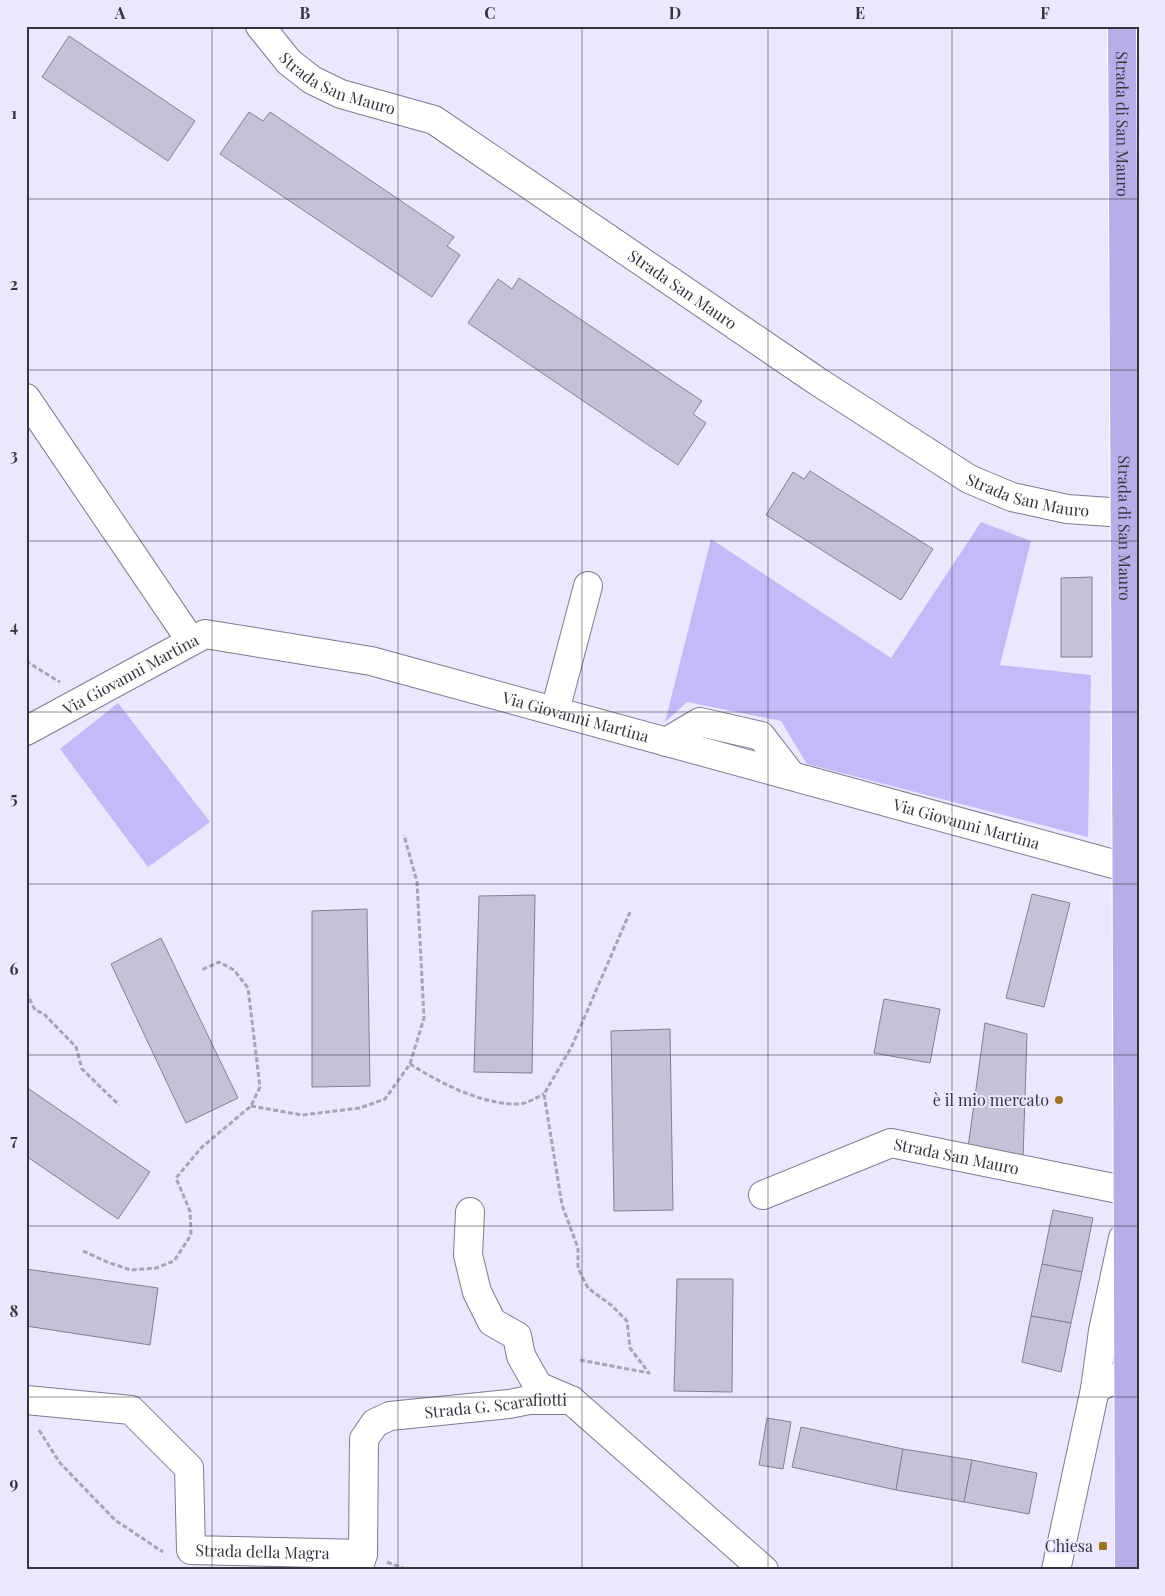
<svg xmlns="http://www.w3.org/2000/svg" width="1165" height="1596" viewBox="0 0 1165 1596" font-family="'Playfair Display',serif">
  <style>
    .green { fill: #c3bbf7 }
    .building { fill: #c5c2d8; stroke: #828094 }
    .lines { fill: none; stroke-linecap: round; stroke-linejoin: round }
    .minor-casing { stroke: #7d7b8f; stroke-width: 30 }
    .major-casing { stroke: #fff; stroke-width: 30 }
    .path { stroke: #a7a4b6; stroke-width: 3; stroke-dasharray: 5 2.5; stroke-linecap: butt }
    .minor { stroke: #fff; stroke-width: 28 }
    .major { stroke: #b8ade6; stroke-width: 28 }
    .grid { fill: none; stroke: #36353e; stroke-width: 1; stroke-opacity: 0.55 }
    .poi-dot { fill: #9c7421; stroke: #eae7fe; stroke-width: 2 }
    .labels { text-anchor: middle; stroke-width: 4; stroke-linejoin: round; paint-order: stroke }
    .street-label { font-size: 16px; fill: #36353e; stroke: #eae7fe }
    .poi-label { font-size: 16px; fill: #36353e; stroke: #eae7fe; text-anchor: end }
    .neatline { fill: none; stroke: #36353e; stroke-width: 2 }
    .grid-label { font-size: 16px; text-anchor: middle; font-weight: bold; fill: #36353e }
  </style>
  <rect width="100%" height="100%" fill="#eae7fe"/>
  <g class="green">
    <polygon points="981,522 1031,541 1000,665 1091,675 1088,837 807,764 781,721 687,702 665,722 711,539 891,658"/>
    <polygon points="118,703 210,822 148,867 60,749"/>
  </g>
  <g class="building">
    <polygon points="69,36 195,121 168,161 42,77"/>
    <polygon points="249,112 263,121 270,112 454,237 447,246 460,255 432,297 220,154"/>
    <polygon points="519,278 702,401 693,414 706,423 678,465 468,323 498,279 512,289"/>
    <polygon points="810,471 933,549 901,600 766,515 793,472 804,479"/>
    <polygon points="1092,577 1092,657 1061,657 1061,578"/>
    <polygon points="1032,894 1070,903 1044,1007 1006,998"/>
    <polygon points="535,895 532,1073 474,1072 479,896"/>
    <polygon points="367,909 370,1086 312,1087 312,911"/>
    <polygon points="161,938 238,1098 186,1123 111,964"/>
    <polygon points="884,999 940,1009 930,1063 874,1053"/>
    <polygon points="985,1023 1027,1034 1023,1159 968,1148"/>
    <polygon points="670,1029 673,1210 614,1211 611,1031"/>
    <polygon points="26,1087 150,1172 118,1219 26,1156"/>
    <polygon points="1053,1210 1093,1218 1082,1272 1042,1264"/>
    <polygon points="1042,1264 1082,1272 1071,1323 1031,1316"/>
    <polygon points="26,1269 158,1288 150,1345 26,1326"/>
    <polygon points="677,1279 733,1279 732,1392 674,1391"/>
    <polygon points="1031,1316 1071,1323 1061,1372 1022,1362"/>
    <polygon points="767,1418 791,1422 783,1469 759,1465"/>
    <polygon points="801,1427 903,1449 896,1490 792,1467"/>
    <polygon points="903,1449 972,1460 964,1502 896,1490"/>
    <polygon points="972,1460 1037,1473 1029,1514 964,1502"/>
  </g>
  <g class="lines">
    <defs>
      <g id="minor">
        <path id="s1" d="M260,26l29,36 23,18 29,14 93,26 383,261 152,98 43,18 55,12 57,4"/>
        <polyline points="26,398 191,641"/>
        <polyline points="555,711 588,586"/>
        <path id="s2" d="M26,731l179,-97 166,27 768,210"/>
        <polyline points="666,742 700,722 761,736 791,775"/>
        <path id="s3" d="M763,1195l128,-52 237,48"/>
        <polyline points="470,1212 468,1255 477,1292 492,1322 517,1336 521,1356 538,1386 566,1398"/>
        <polyline points="1095,1389 1103,1331 1123,1238"/>
        <path id="s4" d="M26,1400l105,10 58,58 2,82 172,4"/>
        <path id="s5" d="M358,1570l5,-16 1,-115 11,-16 15,-7 119,-12 20,-4h42l193,170"/>
        <polyline points="1056,1570 1095,1389 1139,1367"/>
      </g>
      <g id="major">
        <path id="s6" d="M1122,26c2,515 7,1029 7,1544"/>
      </g>
    </defs>
    <use href="#minor" class="minor-casing"/>
    <use href="#major" class="major-casing"/>
    <g class="path">
      <polyline points="26,661 45,673 60,682"/>
      <polyline points="26,992 35,1010 44,1014 76,1047 82,1069 119,1105"/>
      <path d="M410,1064c30,19 72,41 109,40 8,0 18,-7 25,-10"/>
      <polyline points="251,1106 302,1115 360,1108 385,1099 410,1064 424,1018 417,882 404,835"/>
      <polyline points="83,1251 107,1262 131,1270 156,1268 174,1261 191,1235 190,1211 176,1178 202,1147 251,1106 260,1087 248,988 234,970 219,962 201,970"/>
      <polyline points="580,1360 649,1373 630,1348 627,1321 611,1305 588,1288 578,1268 578,1248 562,1205 544,1094 572,1046 630,912"/>
      <polyline points="39,1430 60,1463 115,1520 163,1552"/>
      <polyline points="387,1562 408,1570"/>
      <polyline points="597,1570 615,1570"/>
    </g>
    <use href="#minor" class="minor"/>
    <use href="#major" class="major"/>
  </g>
  <path class="grid" d="M212,26v1544M398,26v1544M582,26v1544M768,26v1544M952,26v1544M26,199h1113M26,370h1113M26,541h1113M26,712h1113M26,884h1113M26,1055h1113M26,1226h1113M26,1397h1113"/>
  <g class="poi-dot">
    <circle cx="1059" cy="1100" r="5"/>
    <rect x="1098" y="1541" width="10" height="10" rx="2.5"/>
  </g>
  <g class="labels">
    <g class="street-label">
      <text dy="6" stroke="none"><textPath href="#s1" startOffset="100">Strada San Mauro</textPath></text>
      <text dy="6" stroke="none"><textPath href="#s6" startOffset="98">Strada di San Mauro</textPath></text>
      <text dy="6" stroke="none"><textPath href="#s1" startOffset="505">Strada San Mauro</textPath></text>
      <text dy="6" stroke="none"><textPath href="#s1" startOffset="910">Strada San Mauro</textPath></text>
      <text dy="6" stroke="none"><textPath href="#s6" startOffset="502">Strada di San Mauro</textPath></text>
      <text dy="6" stroke="none"><textPath href="#s2" startOffset="119">Via Giovanni Martina</textPath></text>
      <text dy="6" stroke="none"><textPath href="#s2" startOffset="584">Via Giovanni Martina</textPath></text>
      <text dy="6" stroke="none"><textPath href="#s2" startOffset="989">Via Giovanni Martina</textPath></text>
      <text dy="6" stroke="none"><textPath href="#s3" startOffset="205">Strada San Mauro</textPath></text>
      <text dy="6" stroke="none"><textPath href="#s5" startOffset="274">Strada G. Scarafiotti</textPath></text>
      <text dy="6" stroke="none"><textPath href="#s4" startOffset="341">Strada della Magra</textPath></text>
    </g>
    <g class="poi-label">
      <text x="1049" y="1106">è il mio mercato</text>
      <text x="1093" y="1552">Chiesa</text>
    </g>
  </g>
  <rect width="1165" height="1596" fill="none" stroke="#eae7fe" stroke-width="55"/>
  <rect x="28" y="28" width="1110" height="1540" class="neatline"/>
  <g class="grid-label">
    <text x="120" y="19">A</text>
    <text x="305" y="19">B</text>
    <text x="490" y="19">C</text>
    <text x="675" y="19">D</text>
    <text x="860" y="19">E</text>
    <text x="1045" y="19">F</text>
    <text x="14" y="119">1</text>
    <text x="14" y="290">2</text>
    <text x="14" y="461">3</text>
    <text x="14" y="632">4</text>
    <text x="14" y="804">5</text>
    <text x="14" y="975">6</text>
    <text x="14" y="1146">7</text>
    <text x="14" y="1317">8</text>
    <text x="14" y="1489">9</text>
  </g>
</svg>
